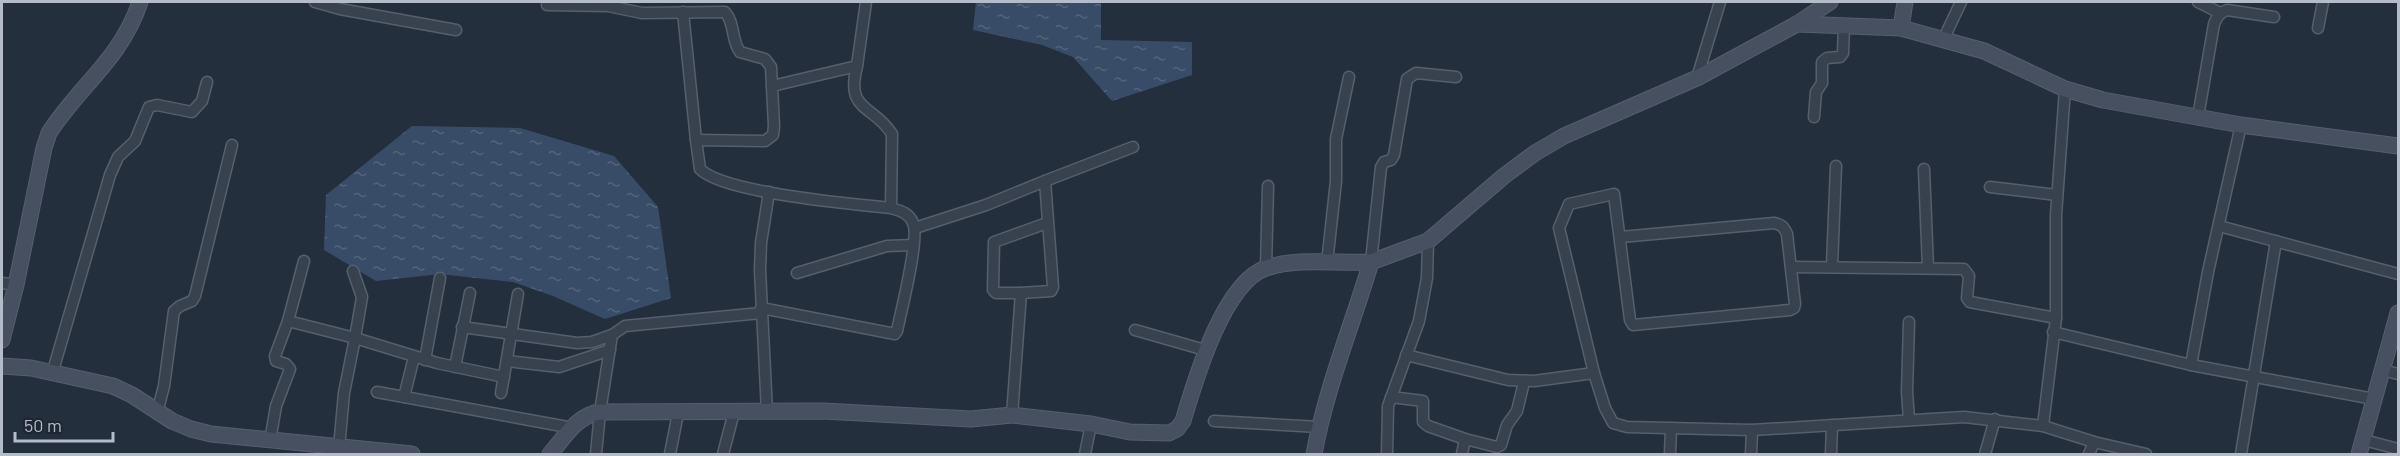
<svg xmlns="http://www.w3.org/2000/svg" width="2400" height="456" viewBox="0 0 2400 456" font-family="Barlow,sans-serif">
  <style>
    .water { fill: url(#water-ripples) }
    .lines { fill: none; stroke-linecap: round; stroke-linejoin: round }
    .street-casing { stroke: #565f6c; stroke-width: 13 }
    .secondary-casing { stroke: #565f6c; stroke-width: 17 }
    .street { stroke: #38414e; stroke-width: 10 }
    .secondary { stroke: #465061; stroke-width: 15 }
  </style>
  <defs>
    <pattern id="water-ripples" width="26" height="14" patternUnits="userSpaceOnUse" patternTransform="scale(1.5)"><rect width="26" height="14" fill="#394c67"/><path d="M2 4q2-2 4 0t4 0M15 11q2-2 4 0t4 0" fill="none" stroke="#53647b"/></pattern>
  </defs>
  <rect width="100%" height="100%" fill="#242f3e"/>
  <g class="water">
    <polygon points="976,2 1101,2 1101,40 1192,42 1192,75 1112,101 1073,57 1042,45 973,30"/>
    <polygon points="412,126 520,128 614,156 658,207 671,298 605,319 553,296 513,282 440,274 376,281 324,250 326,195"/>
  </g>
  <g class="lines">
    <defs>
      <g id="street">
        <polyline points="315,2 340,9 456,30"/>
        <polyline points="2198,2 2220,13"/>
        <path d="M547,5l61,1 34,7 83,-1c10,11 6,28 15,40l25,7 6,8 3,59 -1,9 -8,6 -69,-1 4,29c23,24 153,35 191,39 10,3 18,5 22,15 7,15 -12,88 -16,108l-2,3 -134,-26"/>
        <polyline points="683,12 696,140"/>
        <polyline points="2318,28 2323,2"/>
        <polyline points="1944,38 1961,2"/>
        <polyline points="857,66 866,2"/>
        <polyline points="1697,78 1720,2"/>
        <path d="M772,86l85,-20c-12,46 16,38 35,68l-1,74"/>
        <polyline points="1814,117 1816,92 1822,83 1822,62 1827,58 1840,57 1843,53 1844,25"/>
        <path d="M2198,117l16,-93c3,-7 5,-11 13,-14l47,7"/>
        <polyline points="1924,169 1928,268"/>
        <polyline points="1990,187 2057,195"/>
        <polyline points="2219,226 2398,274"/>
        <polyline points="915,228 986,205 1045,181"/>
        <path d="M1621,237l153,-14c7,1 10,4 13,11l8,70 -1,4 -4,2 -157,15 -3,-5 -16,-126 -45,10 -10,24 35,145 11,35 8,15 14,4 125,3 212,-13 79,9 51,16 52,12"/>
        <polyline points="1371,262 1381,167 1384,162 1391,160 1394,155 1407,79 1416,73 1456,77"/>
        <polyline points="1327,263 1336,181 1336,139 1349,77"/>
        <polyline points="1832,266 1836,166"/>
        <polyline points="1791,267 1964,269 1969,276 1967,298 1970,302 2056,318"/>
        <polyline points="1266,268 1268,186"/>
        <polyline points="797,273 887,246 913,245"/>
        <polyline points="2,283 16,285"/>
        <polyline points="1021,293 996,293 993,290 994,242 1047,223"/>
        <polyline points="288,321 355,338 362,297 353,271"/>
        <polyline points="1909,322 1907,392 1909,420"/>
        <polyline points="462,327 577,343 592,342 612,335"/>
        <polyline points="1135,330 1205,350"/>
        <polyline points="2053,332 2191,365 2374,399"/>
        <polyline points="1406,355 1508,380 1534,381 1594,373"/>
        <polyline points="425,360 440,278"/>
        <polyline points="507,361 559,367 610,350"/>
        <polyline points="2191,365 2208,272 2241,125"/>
        <polyline points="455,367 470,293"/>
        <polyline points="2383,370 2398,374"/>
        <polyline points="52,374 110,175 118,157 135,141 149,107 157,105 192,112 202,101 207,82"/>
        <polyline points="377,392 573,428"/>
        <polyline points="501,393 518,294"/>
        <polyline points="404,397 414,357"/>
        <polyline points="1391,397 1423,401 1423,422 1428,426 1465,439 1497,447 1501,445 1507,425 1517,411 1524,382"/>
        <polyline points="767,412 760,270 761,243 769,192"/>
        <polyline points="157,413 164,386 174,311 180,306 192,301 195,296 232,145"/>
        <polyline points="1012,415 1021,293 1051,291 1053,287 1045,181 1133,147"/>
        <polyline points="1214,421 1319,427"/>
        <polyline points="2043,426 2056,318 2056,215 2065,89"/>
        <polyline points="2364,440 2398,449"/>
        <polyline points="270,441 276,406 290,369 286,364 276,361 275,356 288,321 304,261"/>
        <polyline points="339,448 344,393 355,338 437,363 504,377"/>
        <polyline points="596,454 600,412 612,335 625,326 761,313"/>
        <polyline points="670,454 678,413"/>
        <polyline points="723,454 734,412"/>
        <polyline points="1085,454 1091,424"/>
        <polyline points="1387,454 1388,406 1419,321 1427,278 1428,241"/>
        <polyline points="1462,454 1465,439"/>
        <polyline points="1670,454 1671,428"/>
        <polyline points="1751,454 1752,430"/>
        <polyline points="1831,454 1832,425"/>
        <polyline points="1985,454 1995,419"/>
        <polyline points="2089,454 2094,442"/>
        <polyline points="2241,454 2276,241"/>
      </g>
      <g id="secondary">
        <polyline points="1797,24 1830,2"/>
        <polyline points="1901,28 1984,51 2065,89 2103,100 2241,125 2398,146"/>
        <path d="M2,340l14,-55 28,-137 5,-15c31,-48 72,-74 91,-131"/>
        <polyline points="2,366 31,368 113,386 132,395 172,421 191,429 211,434 412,454"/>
        <path d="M550,454c14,-16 27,-39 50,-42l223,-1 148,8 41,-4 79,9 39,8 39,1 8,-4 6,-8c12,-40 40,-138 83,-153 33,-11 71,-4 105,-6"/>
        <path d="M1314,454c12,-66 38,-128 57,-192l57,-21 76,-65 31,-23 29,-17 133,-58 100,-54 104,4 4,-26"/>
        <polyline points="2359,454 2398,313"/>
      </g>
    </defs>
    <use href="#street" class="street-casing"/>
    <use href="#secondary" class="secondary-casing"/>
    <use href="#street" class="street"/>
    <use href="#secondary" class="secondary"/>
  </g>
  <rect width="2400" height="456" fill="none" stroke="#b4bcc9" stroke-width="6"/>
  <path d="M15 432v9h98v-9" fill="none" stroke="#b4bcc9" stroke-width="3"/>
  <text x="24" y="432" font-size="18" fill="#b4bcc9" stroke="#1d2633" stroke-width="4.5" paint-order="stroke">50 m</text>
</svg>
